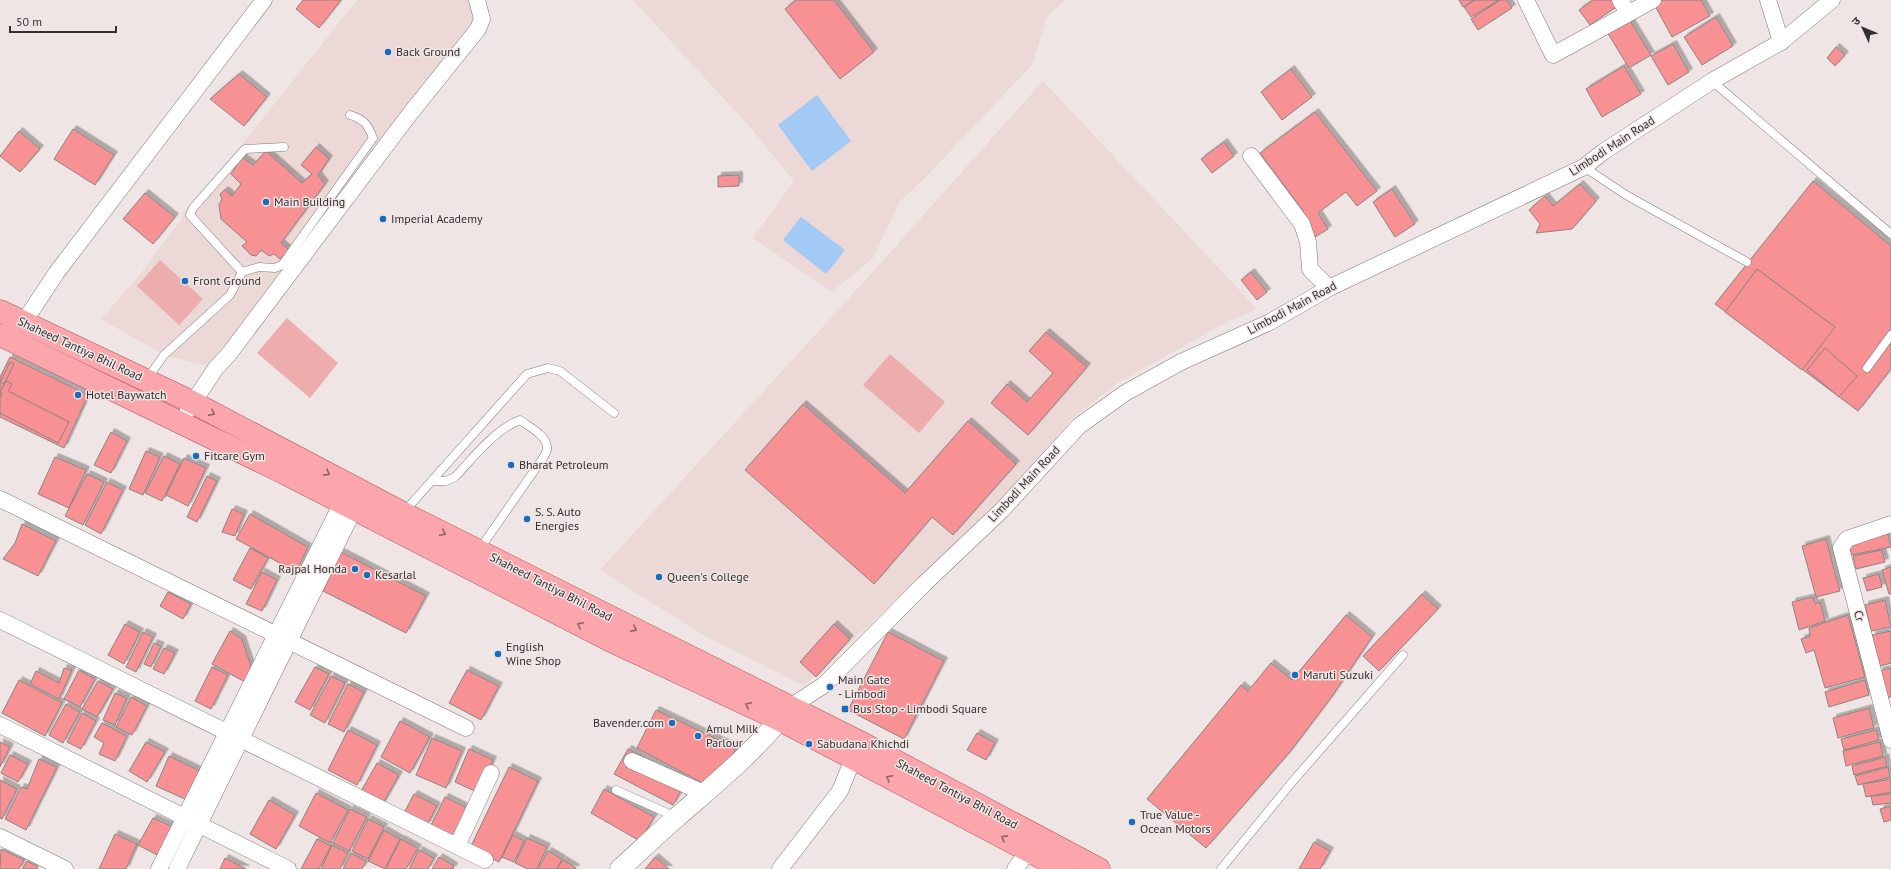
<svg xmlns="http://www.w3.org/2000/svg" width="1891" height="869" viewBox="0 0 1891 869" font-family="'PT Sans','Noto Sans Devanagari',sans-serif">
  <style>
    .built { fill: #ebd8d7 }
    .green { fill: #edadad }
    .water { fill: #a3c9f5 }
    .building { fill: #f89193; stroke: #8d8383; filter: url(#shadow) }
    .lines { fill: none; stroke-linecap: round; stroke-linejoin: round }
    .service-casing { stroke: #837a7a; stroke-width: 9 }
    .minor-casing { stroke: #837a7a; stroke-width: 17 }
    .tertiary-casing { stroke: #837a7a; stroke-width: 21 }
    .primary-casing { stroke: #b3565c; stroke-width: 23 }
    .service { stroke: #fff; stroke-width: 8 }
    .minor { stroke: #fff; stroke-width: 16 }
    .tertiary { stroke: #fff; stroke-width: 20 }
    .primary { stroke: #faa6ac; stroke-width: 22 }
    .oneway { stroke: #8d6568 }
    .poi-dot { fill: #1a6cba; stroke: #efe5e4; stroke-width: 1.5 }
    .labels { text-anchor: middle; stroke-width: 3; stroke-linejoin: round; paint-order: stroke }
    .poi-label { font-size: 12px; fill: #343030; stroke: #efe5e4; text-anchor: start }
    .street-label { font-size: 12px; fill: #343030; stroke: #efe5e4 }
  </style>
  <defs>
    <filter id="shadow"><feDropShadow dx="3.5" dy="-3.5" stdDeviation="0" flood-color="#0004"/></filter>
  </defs>
  <rect width="100%" height="100%" fill="#efe5e4"/>
  <g class="built">
    <polygon points="357,0 477,0 482,19 216,368 164,355 101,319 138,277 180,221 188,206 244,142"/>
    <polygon points="633,0 1065,0 1047,17 1032,65 924,179 900,201 873,258 832,292 753,238 794,181 749,126"/>
    <polygon points="1043,81 1257,309 1223,324 1119,382 1072,419 995,506 804,686 705,636 600,570 871,274"/>
  </g>
  <g class="green">
    <polygon points="160,260 203,299 179,325 137,286"/>
    <polygon points="287,318 338,363 310,398 257,353"/>
    <polygon points="890,354 945,402 919,433 863,385"/>
  </g>
  <g class="water">
    <polygon points="817,95 851,141 812,171 778,125"/>
    <polygon points="801,217 845,250 826,274 783,240"/>
  </g>
  <g class="building">
    <polygon points="303,0 341,0 319,28 296,9"/>
    <polygon points="796,0 834,0 874,52 840,79 785,9"/>
    <polygon points="1459,0 1474,0 1463,7"/>
    <polygon points="1475,0 1499,0 1471,17 1464,7"/>
    <polygon points="1500,0 1507,0 1512,8 1478,30 1471,19"/>
    <polygon points="1593,0 1614,0 1618,6 1590,25 1579,10"/>
    <polygon points="1662,0 1701,0 1710,16 1672,37 1654,4"/>
    <polygon points="1716,17 1733,46 1702,65 1684,37"/>
    <polygon points="1629,19 1651,55 1629,68 1607,32"/>
    <polygon points="1673,44 1689,72 1668,85 1651,56"/>
    <polygon points="1836,47 1845,55 1835,66 1827,58"/>
    <polygon points="1624,66 1641,94 1602,117 1586,89"/>
    <polygon points="1291,69 1312,97 1282,120 1261,92"/>
    <polygon points="239,74 267,97 244,126 210,99"/>
    <polygon points="1315,112 1377,191 1357,206 1346,192 1318,213 1328,229 1312,239 1297,216 1304,212 1260,153"/>
    <polygon points="73,129 114,155 95,185 54,159"/>
    <polygon points="19,131 40,149 20,172 0,156"/>
    <polygon points="1224,142 1234,156 1212,173 1201,159"/>
    <polygon points="316,147 329,159 318,175 325,184 281,243 289,250 280,259 274,254 269,256 261,250 256,256 251,255 242,246 247,242 221,219 219,205 222,199 220,194 225,190 232,196 241,184 231,174 242,157 253,165 266,151 302,183 312,174 301,165"/>
    <polygon points="739,175 739,186 718,187 718,176"/>
    <polygon points="1813,181 1891,246 1891,369 1858,411 1715,304"/>
    <polygon points="1580,184 1596,201 1572,229 1536,233 1540,224 1529,210 1545,196 1553,206"/>
    <polygon points="1392,189 1415,224 1395,237 1373,202"/>
    <polygon points="145,193 175,217 153,244 123,219"/>
    <polygon points="1757,269 1835,327 1802,370 1725,312"/>
    <polygon points="1251,272 1267,292 1257,300 1241,280"/>
    <polygon points="1046,332 1087,367 1028,435 991,403 1007,384 1027,402 1053,373 1029,351"/>
    <polygon points="1825,348 1857,376 1839,397 1807,370"/>
    <polygon points="10,357 88,395 64,448 0,417 0,377"/>
    <polygon points="10,362 14,364 4,384 0,382"/>
    <polygon points="6,381 12,384 8,391 69,422 58,443 0,413 0,398 2,394 0,392"/>
    <polygon points="803,404 905,493 968,421 1016,464 953,535 932,517 874,584 745,470"/>
    <polygon points="111,432 127,441 111,473 94,465"/>
    <polygon points="146,451 160,457 143,495 129,489"/>
    <polygon points="164,456 180,464 162,501 145,493"/>
    <polygon points="55,457 86,470 69,508 38,494"/>
    <polygon points="184,458 206,468 188,506 166,495"/>
    <polygon points="87,474 104,482 83,525 65,516"/>
    <polygon points="207,476 217,481 197,522 187,517"/>
    <polygon points="107,482 123,490 101,534 85,525"/>
    <polygon points="232,509 244,514 235,536 222,532"/>
    <polygon points="250,514 308,547 296,572 236,539"/>
    <polygon points="22,524 56,541 38,576 3,559 15,543"/>
    <polygon points="1888,534 1891,547 1851,555 1848,541"/>
    <polygon points="1826,539 1840,591 1816,597 1802,546"/>
    <polygon points="250,548 268,558 251,589 233,580"/>
    <polygon points="1882,550 1885,562 1856,569 1853,556"/>
    <polygon points="341,552 426,596 406,633 323,591"/>
    <polygon points="1891,567 1891,594 1889,594 1882,570"/>
    <polygon points="262,572 277,580 262,611 246,604"/>
    <polygon points="1879,574 1882,587 1867,591 1863,578"/>
    <polygon points="168,592 191,604 183,619 160,606"/>
    <polygon points="1422,594 1438,609 1379,671 1363,656"/>
    <polygon points="1813,597 1815,604 1820,602 1825,621 1799,630 1792,602"/>
    <polygon points="1885,600 1891,627 1871,631 1865,605"/>
    <polygon points="1346,615 1372,637 1330,699 1289,753 1206,848 1147,799 1241,685 1248,691 1271,663 1292,680"/>
    <polygon points="1848,615 1865,677 1825,688 1814,650 1806,653 1801,639 1810,636 1809,628"/>
    <polygon points="125,624 140,632 124,664 108,655"/>
    <polygon points="834,624 850,639 816,677 800,662"/>
    <polygon points="230,631 242,639 252,669 245,682 212,664"/>
    <polygon points="1891,631 1891,663 1880,666 1872,635"/>
    <polygon points="143,632 153,637 136,672 126,667"/>
    <polygon points="888,632 944,661 904,739 848,710"/>
    <polygon points="154,643 161,646 151,667 144,664"/>
    <polygon points="164,648 175,653 164,674 153,669"/>
    <polygon points="212,667 228,675 211,709 195,701"/>
    <polygon points="315,667 329,674 310,710 295,702"/>
    <polygon points="64,668 72,670 59,699 30,684 36,671 59,683"/>
    <polygon points="1891,668 1891,697 1885,698 1879,671"/>
    <polygon points="79,670 95,679 80,707 64,699"/>
    <polygon points="467,670 499,686 481,720 449,703"/>
    <polygon points="331,676 345,683 325,723 310,715"/>
    <polygon points="19,680 62,703 45,736 2,713"/>
    <polygon points="1865,680 1869,695 1829,707 1825,692"/>
    <polygon points="98,681 113,689 97,717 82,709"/>
    <polygon points="348,684 364,692 344,732 328,724"/>
    <polygon points="115,693 127,698 115,725 103,720"/>
    <polygon points="131,697 147,706 132,735 116,727"/>
    <polygon points="66,704 80,712 63,743 49,735"/>
    <polygon points="1869,708 1874,728 1838,738 1833,718"/>
    <polygon points="656,710 736,748 727,768 706,785 637,748"/>
    <polygon points="82,713 96,721 81,749 67,742"/>
    <polygon points="400,721 430,737 410,773 381,757"/>
    <polygon points="102,723 127,736 115,761 99,754 104,743 94,737"/>
    <polygon points="348,730 377,745 357,785 328,770"/>
    <polygon points="1876,730 1879,740 1844,750 1841,739"/>
    <polygon points="977,733 995,743 986,760 967,750"/>
    <polygon points="432,738 462,751 446,788 416,775"/>
    <polygon points="0,742 10,747 0,767"/>
    <polygon points="146,742 165,752 147,782 129,771"/>
    <polygon points="1880,742 1883,756 1846,766 1843,751"/>
    <polygon points="469,749 493,760 479,793 455,782"/>
    <polygon points="628,749 687,780 673,805 614,774"/>
    <polygon points="10,755 28,764 18,782 1,773"/>
    <polygon points="169,756 200,771 187,800 156,786"/>
    <polygon points="1885,757 1887,766 1854,775 1852,766"/>
    <polygon points="39,759 57,767 26,830 5,819 21,787 27,789"/>
    <polygon points="377,763 399,775 382,805 360,793"/>
    <polygon points="509,767 538,781 499,862 470,848"/>
    <polygon points="1888,767 1890,777 1858,785 1855,776"/>
    <polygon points="1891,779 1891,792 1866,797 1863,784"/>
    <polygon points="0,780 17,789 2,819 0,818"/>
    <polygon points="604,789 654,817 640,841 591,813"/>
    <polygon points="316,793 348,810 330,843 299,826"/>
    <polygon points="414,794 437,806 427,825 404,813"/>
    <polygon points="1891,794 1891,803 1873,805 1871,796"/>
    <polygon points="445,797 467,808 451,840 429,829"/>
    <polygon points="269,800 295,815 276,849 250,834"/>
    <polygon points="1891,806 1891,820 1884,822 1880,809"/>
    <polygon points="350,809 367,817 349,851 333,843"/>
    <polygon points="153,818 175,828 159,856 138,845"/>
    <polygon points="368,819 384,827 368,859 352,851"/>
    <polygon points="384,830 400,839 385,869 368,861"/>
    <polygon points="115,834 137,844 126,869 99,869"/>
    <polygon points="513,835 524,841 514,862 502,857"/>
    <polygon points="527,838 547,847 537,869 528,869 515,863"/>
    <polygon points="317,839 331,846 319,869 301,869"/>
    <polygon points="401,839 418,848 406,869 388,869 386,868"/>
    <polygon points="1314,842 1330,851 1320,869 1299,869"/>
    <polygon points="332,845 348,853 340,869 321,869"/>
    <polygon points="1,849 24,860 19,869 0,869"/>
    <polygon points="419,850 434,858 428,869 409,869"/>
    <polygon points="548,851 562,859 557,869 538,869"/>
    <polygon points="351,853 366,861 362,869 343,869"/>
    <polygon points="439,857 454,866 453,869 432,869"/>
    <polygon points="655,857 669,869 645,869"/>
    <polygon points="225,858 246,869 220,869"/>
    <polygon points="563,860 576,868 576,869 557,869"/>
    <polygon points="27,861 38,867 37,869 22,869"/>
  </g>
  <g class="lines">
    <defs>
      <g id="service">
        <polyline points="1712,81 1891,234"/>
        <polyline points="1584,167 1626,195 1747,262"/>
        <polyline points="242,272 190,215 193,208 245,149 284,147"/>
        <polyline points="1867,368 1891,335"/>
        <path d="M147,379l17,-24 66,-60 12,-23 17,-5 16,1 7,-3 91,-127c-5,-13 -9,-19 -23,-23"/>
        <path d="M433,481h13l9,-4c19,-20 39,-47 65,-57 9,7 29,16 27,30 -1,3 -4,8 -6,11l-62,89"/>
        <polyline points="404,512 527,374 548,368 560,371 614,413"/>
        <polyline points="616,790 676,817"/>
        <polyline points="1221,869 1293,781 1403,655"/>
      </g>
      <g id="minor">
        <polyline points="1526,0 1553,55 1653,0"/>
        <polyline points="1620,0 1628,13"/>
        <polyline points="1768,0 1781,42"/>
        <polyline points="1251,156 1302,224 1308,242 1310,269 1329,288"/>
        <polyline points="24,322 57,272 264,0"/>
        <polyline points="188,410 216,368 229,354 409,115 478,29 482,19 477,0"/>
        <polyline points="0,499 466,728"/>
        <polyline points="1891,524 1847,539 1841,548 1891,740"/>
        <polyline points="0,620 485,860"/>
        <polyline points="790,707 824,685 924,584 1002,510 1079,426 1125,393 1181,362 1270,322 1329,288 1584,167 1603,152 1712,81 1781,42 1832,0"/>
        <polyline points="0,725 288,869"/>
        <polyline points="632,761 706,794"/>
        <polyline points="0,837 65,869"/>
        <polyline points="457,846 491,773"/>
        <polyline points="159,869 342,503"/>
        <polyline points="177,869 354,509"/>
        <polyline points="780,869 840,791 853,759"/>
        <polyline points="1015,869 1035,842"/>
      </g>
      <path id="tertiary" d="M620,869c19,-17 37,-35 56,-51 40,-35 81,-68 113,-110"/>
      <g id="primary">
        <polyline points="0,311 192,402 403,513 860,742 1099,869"/>
        <polyline points="0,335 284,473 609,640 780,720 1063,869"/>
      </g>
    </defs>
    <use href="#service" class="service-casing"/>
    <use href="#minor" class="minor-casing"/>
    <use href="#tertiary" class="tertiary-casing"/>
    <use href="#primary" class="primary-casing"/>
    <use href="#service" class="service"/>
    <use href="#minor" class="minor"/>
    <use href="#tertiary" class="tertiary"/>
    <use href="#primary" class="primary"/>
  </g>
  <defs><path id="oneway-chevron" d="M-2-3.5L2.5 0L-2 3.5" fill="none" stroke-width="1.6" stroke-linecap="round" stroke-linejoin="round"/></defs>
  <g class="oneway">
    <use href="#oneway-chevron" transform="translate(212 413) rotate(28)"/>
    <use href="#oneway-chevron" transform="translate(327 473) rotate(28)"/>
    <use href="#oneway-chevron" transform="translate(443 533) rotate(26)"/>
    <use href="#oneway-chevron" transform="translate(580 625) rotate(-153)"/>
    <use href="#oneway-chevron" transform="translate(634 629) rotate(27)"/>
    <use href="#oneway-chevron" transform="translate(748 705) rotate(-155)"/>
    <use href="#oneway-chevron" transform="translate(889 778) rotate(-152)"/>
    <use href="#oneway-chevron" transform="translate(1004 838) rotate(-152)"/>
  </g>
  <g class="poi-dot">
    <circle cx="388" cy="52" r="4"/>
    <circle cx="266" cy="202" r="4"/>
    <circle cx="383" cy="219" r="4"/>
    <circle cx="185" cy="281" r="4"/>
    <circle cx="78" cy="395" r="4"/>
    <circle cx="196" cy="456" r="4"/>
    <circle cx="511" cy="465" r="4"/>
    <circle cx="527" cy="519" r="4"/>
    <circle cx="355" cy="569" r="4"/>
    <circle cx="367" cy="575" r="4"/>
    <circle cx="659" cy="577" r="4"/>
    <circle cx="498" cy="654" r="4"/>
    <circle cx="1295" cy="675" r="4"/>
    <circle cx="830" cy="687" r="4"/>
    <rect x="841" y="705" width="8" height="8" rx="2"/>
    <circle cx="672" cy="723" r="4"/>
    <circle cx="698" cy="736" r="4"/>
    <circle cx="809" cy="744" r="4"/>
    <circle cx="1132" cy="822" r="4"/>
  </g>
  <g class="labels">
    <g class="poi-label">
      <text x="396" y="56">Back Ground</text>
      <text x="274" y="206">Main Building</text>
      <text x="391" y="223">Imperial Academy</text>
      <text x="193" y="285">Front Ground</text>
      <text x="86" y="399">Hotel Baywatch</text>
      <text x="204" y="460">Fitcare Gym</text>
      <text x="519" y="469">Bharat Petroleum</text>
      <text x="535" y="516">S. S. Auto<tspan x="535" dy="14">Energies</tspan></text>
      <text x="347" y="573" text-anchor="end">Rajpal Honda</text>
      <text x="375" y="579">Kesarlal</text>
      <text x="667" y="581">Queen's College</text>
      <text x="506" y="651">English<tspan x="506" dy="14">Wine Shop</tspan></text>
      <text x="1303" y="679">Maruti Suzuki</text>
      <text x="838" y="684">Main Gate<tspan x="838" dy="14">- Limbodi</tspan></text>
      <text x="853" y="713">Bus Stop - Limbodi Square</text>
      <text x="664" y="727" text-anchor="end">Bavender.com</text>
      <text x="706" y="733">Amul Milk<tspan x="706" dy="14">Parlour</tspan></text>
      <text x="817" y="748">Sabudana Khichdi</text>
      <text x="1140" y="819">True Value -<tspan x="1140" dy="14">Ocean Motors</tspan></text>
    </g>
    <g class="street-label">
      <text transform="translate(1612 146) rotate(-33)" y="4">Limbodi Main Road</text>
      <text transform="translate(1292 308) rotate(-28)" y="4">Limbodi Main Road</text>
      <text transform="translate(80 349) rotate(25)" y="4">Shaheed Tantiya Bhil Road</text>
      <text transform="translate(1024 484) rotate(-47)" y="4">Limbodi Main Road</text>
      <text transform="translate(551 587) rotate(27)" y="4">Shaheed Tantiya Bhil Road</text>
      <text transform="translate(1859 616) rotate(75)" y="4">Cr</text>
      <text transform="translate(957 794) rotate(28)" y="4">Shaheed Tantiya Bhil Road</text>
    </g>
  </g>
  <g transform="translate(1863 28) rotate(314)" stroke="#efe5e4" stroke-width="3" paint-order="stroke">
  <path d="M0-3L7 15L0 10L-7 15Z" fill="#343030"/>
  <text y="-6" font-size="11" font-weight="bold" text-anchor="middle" fill="#343030">उ</text>
  </g>
  <path d="M10 26v6h106v-6" fill="none" stroke="#343030" stroke-width="2"/>
  <text x="16" y="26" font-size="12" fill="#343030" stroke="#efe5e4" stroke-width="3" paint-order="stroke">50 m</text>
</svg>
